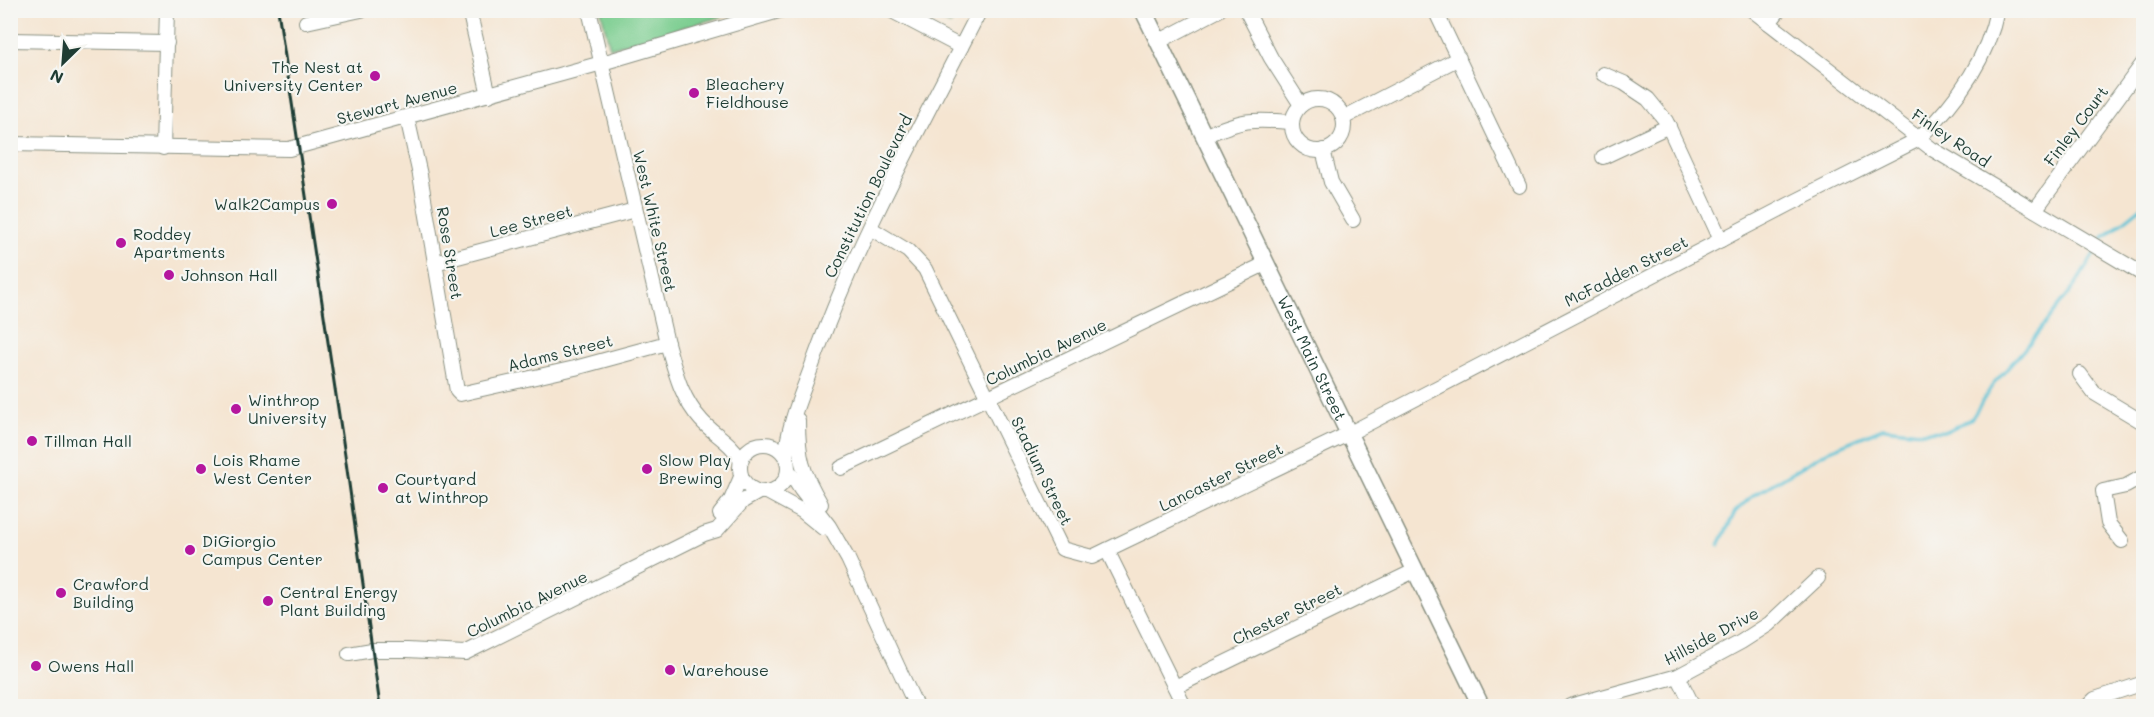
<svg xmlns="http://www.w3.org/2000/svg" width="2154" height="717" viewBox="0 0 2154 717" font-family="Mali,sans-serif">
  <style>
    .green { fill: #7acd8f; stroke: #4c8562; stroke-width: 1.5 }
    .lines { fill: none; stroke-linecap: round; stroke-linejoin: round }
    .stream { stroke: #5ac3d7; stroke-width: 3 }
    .minor-casing { stroke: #8a9182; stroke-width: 16 }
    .major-casing { stroke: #8a9182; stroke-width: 19 }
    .minor { stroke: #fff; stroke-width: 14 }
    .major { stroke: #fff; stroke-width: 16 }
    .rail { stroke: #1f3d34; stroke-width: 3 }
    .poi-dot { fill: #b5179e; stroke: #f6f6f2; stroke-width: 2 }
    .labels { text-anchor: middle; stroke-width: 4.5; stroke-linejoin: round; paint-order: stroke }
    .poi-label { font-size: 16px; fill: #1f3d34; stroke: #f6f6f2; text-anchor: start }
    .street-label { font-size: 16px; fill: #1f3d34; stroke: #f6f6f2 }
  </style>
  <rect width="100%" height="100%" fill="#f6f6f2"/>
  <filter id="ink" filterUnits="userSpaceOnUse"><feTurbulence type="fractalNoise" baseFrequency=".0167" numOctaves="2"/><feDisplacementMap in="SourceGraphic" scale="12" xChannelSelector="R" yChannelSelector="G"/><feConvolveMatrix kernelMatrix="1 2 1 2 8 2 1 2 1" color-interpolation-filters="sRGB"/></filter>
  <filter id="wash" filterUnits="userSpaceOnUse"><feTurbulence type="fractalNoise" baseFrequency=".008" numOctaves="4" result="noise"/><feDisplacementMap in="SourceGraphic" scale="24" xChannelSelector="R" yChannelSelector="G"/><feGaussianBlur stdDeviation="1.35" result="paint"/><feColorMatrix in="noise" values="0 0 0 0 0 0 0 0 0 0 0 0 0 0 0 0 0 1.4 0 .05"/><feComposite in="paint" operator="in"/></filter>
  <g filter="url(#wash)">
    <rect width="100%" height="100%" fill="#f5e5d1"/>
    <g class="green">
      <polygon points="601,11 601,10 742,11 610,48"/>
      <polygon points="918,11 958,11 950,25"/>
    </g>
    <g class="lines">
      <g class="stream">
        <polyline points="2102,239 2144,205"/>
        <polyline points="1719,545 1735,512 1752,496 1830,450 1883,428 1920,432 1947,431 1972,418 1992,386 2033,339 2076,284 2094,254"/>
      </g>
    </g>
  </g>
  <g filter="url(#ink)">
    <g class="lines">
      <defs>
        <g id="minor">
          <polyline points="469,10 489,95"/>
          <path d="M589,10l78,333c8,28 14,55 34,77 12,14 32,23 40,41"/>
          <polyline points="890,10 961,47"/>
          <polyline points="1246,10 1271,58 1301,105"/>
          <polyline points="1435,10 1519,186"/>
          <polyline points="1752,10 1932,149 2144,275"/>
          <polyline points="306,22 361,10"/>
          <polyline points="1769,23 1779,10"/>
          <polyline points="10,40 167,43"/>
          <polyline points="1158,42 1219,10"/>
          <polyline points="1603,74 1624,83 1648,99 1666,121 1721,240"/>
          <circle cx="1318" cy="125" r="26"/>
          <polyline points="407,117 420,175 457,391 460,394 575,368 667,343"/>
          <polyline points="1343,118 1459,58"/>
          <path d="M1204,136c39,-17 46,-17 88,-14"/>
          <polyline points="10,144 289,149 602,63 782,10"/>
          <polyline points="163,148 167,10"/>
          <polyline points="1323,150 1331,182 1353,220"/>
          <polyline points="1603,157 1669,126"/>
          <polyline points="2035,210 2144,62"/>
          <path d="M870,228l38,23 17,18 137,280 30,8 256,-123 442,-230 127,-64c37,-35 70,-78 80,-130"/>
          <polyline points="435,263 635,210"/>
          <polyline points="2080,374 2094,393 2144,423"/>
          <path d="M798,420c0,37 4,52 23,84"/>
          <circle cx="764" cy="468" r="24"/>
          <path d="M786,456c1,-31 18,-67 28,-96 44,-122 107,-234 166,-350"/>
          <polyline points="841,468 1265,264"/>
          <polyline points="789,471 801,490 829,526 848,559 916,706"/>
          <polyline points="767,492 802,511 823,528"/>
          <polyline points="720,514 731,500 741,477"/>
          <polyline points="2122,541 2108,523 2103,491 2126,486 2144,476"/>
          <polyline points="1107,550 1184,706"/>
          <polyline points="349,654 372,650 407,650 465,653 704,534 717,530 743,501 759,492"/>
          <polyline points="1678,676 1693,706"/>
          <polyline points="1175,687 1414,571"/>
          <polyline points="1570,706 1678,676 1741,642 1769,624 1818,578"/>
          <polyline points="2088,706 2095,699 2144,683"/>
        </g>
        <g id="major">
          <path id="s1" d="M1143,10l338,696"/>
        </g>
      </defs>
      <use href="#minor" class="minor-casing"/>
      <use href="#major" class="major-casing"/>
      <use href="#minor" class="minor"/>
      <use href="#major" class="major"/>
      <polyline class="rail" points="278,10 345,455 380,706"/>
    </g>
  </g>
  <g class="poi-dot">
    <circle cx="375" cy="76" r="6"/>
    <circle cx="694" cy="93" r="6"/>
    <circle cx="332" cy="204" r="6"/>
    <circle cx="121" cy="243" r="6"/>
    <circle cx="169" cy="275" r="6"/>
    <circle cx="236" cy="409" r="6"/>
    <circle cx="32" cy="441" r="6"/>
    <circle cx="201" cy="469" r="6"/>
    <circle cx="647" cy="469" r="6"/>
    <circle cx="383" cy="488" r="6"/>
    <circle cx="190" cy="550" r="6"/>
    <circle cx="61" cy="593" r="6"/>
    <circle cx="268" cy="601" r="6"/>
    <circle cx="36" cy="666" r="6"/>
    <circle cx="670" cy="670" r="6"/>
  </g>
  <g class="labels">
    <g class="poi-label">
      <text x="363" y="73" text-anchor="end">The Nest at<tspan x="363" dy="18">University Center</tspan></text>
      <text x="706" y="90">Bleachery<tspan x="706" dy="18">Fieldhouse</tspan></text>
      <text x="320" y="210" text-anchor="end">Walk2Campus</text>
      <text x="133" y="240">Roddey<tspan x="133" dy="18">Apartments</tspan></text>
      <text x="181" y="281">Johnson Hall</text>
      <text x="248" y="406">Winthrop<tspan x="248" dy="18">University</tspan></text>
      <text x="44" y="447">Tillman Hall</text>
      <text x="213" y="466">Lois Rhame<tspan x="213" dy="18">West Center</tspan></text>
      <text x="659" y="466">Slow Play<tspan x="659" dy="18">Brewing</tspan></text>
      <text x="395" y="485">Courtyard<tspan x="395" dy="18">at Winthrop</tspan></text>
      <text x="202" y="547">DiGiorgio<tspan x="202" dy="18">Campus Center</tspan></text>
      <text x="73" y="590">Crawford<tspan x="73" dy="18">Building</tspan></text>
      <text x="280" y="598">Central Energy<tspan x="280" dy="18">Plant Building</tspan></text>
      <text x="48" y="672">Owens Hall</text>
      <text x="682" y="676">Warehouse</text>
    </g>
    <g class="street-label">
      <text transform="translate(397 103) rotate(-15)" y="6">Stewart Avenue</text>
      <text transform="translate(2076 126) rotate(-53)" y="6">Finley Court</text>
      <text transform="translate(1951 138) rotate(34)" y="6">Finley Road</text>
      <text transform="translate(868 196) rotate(-64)" y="6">Constitution Boulevard</text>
      <text transform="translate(531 221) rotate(-15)" y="6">Lee Street</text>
      <text transform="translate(655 221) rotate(77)" y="6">West White Street</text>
      <text transform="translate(450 253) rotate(81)" y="6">Rose Street</text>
      <text transform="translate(1626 271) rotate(-27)" y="6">McFadden Street</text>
      <text transform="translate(1046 352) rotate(-26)" y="6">Columbia Avenue</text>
      <text transform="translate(560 353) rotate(-14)" y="6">Adams Street</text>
      <text dy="6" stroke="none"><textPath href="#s1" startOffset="387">West Main Street</textPath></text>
      <text transform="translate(1042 471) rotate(64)" y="6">Stadium Street</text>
      <text transform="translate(1221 477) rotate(-26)" y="6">Lancaster Street</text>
      <text transform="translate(527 604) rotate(-26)" y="6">Columbia Avenue</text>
      <text transform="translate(1287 614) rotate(-26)" y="6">Chester Street</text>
      <text transform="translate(1711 636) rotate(-28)" y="6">Hillside Drive</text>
    </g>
  </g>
  <rect width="2154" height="717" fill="none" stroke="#f6f6f2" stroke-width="36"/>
  <g transform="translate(63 63) rotate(205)" stroke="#f6f6f2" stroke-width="4.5" paint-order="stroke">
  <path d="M0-4.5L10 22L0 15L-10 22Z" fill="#1f3d34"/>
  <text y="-9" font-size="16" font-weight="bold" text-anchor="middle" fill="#1f3d34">N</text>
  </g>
</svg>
